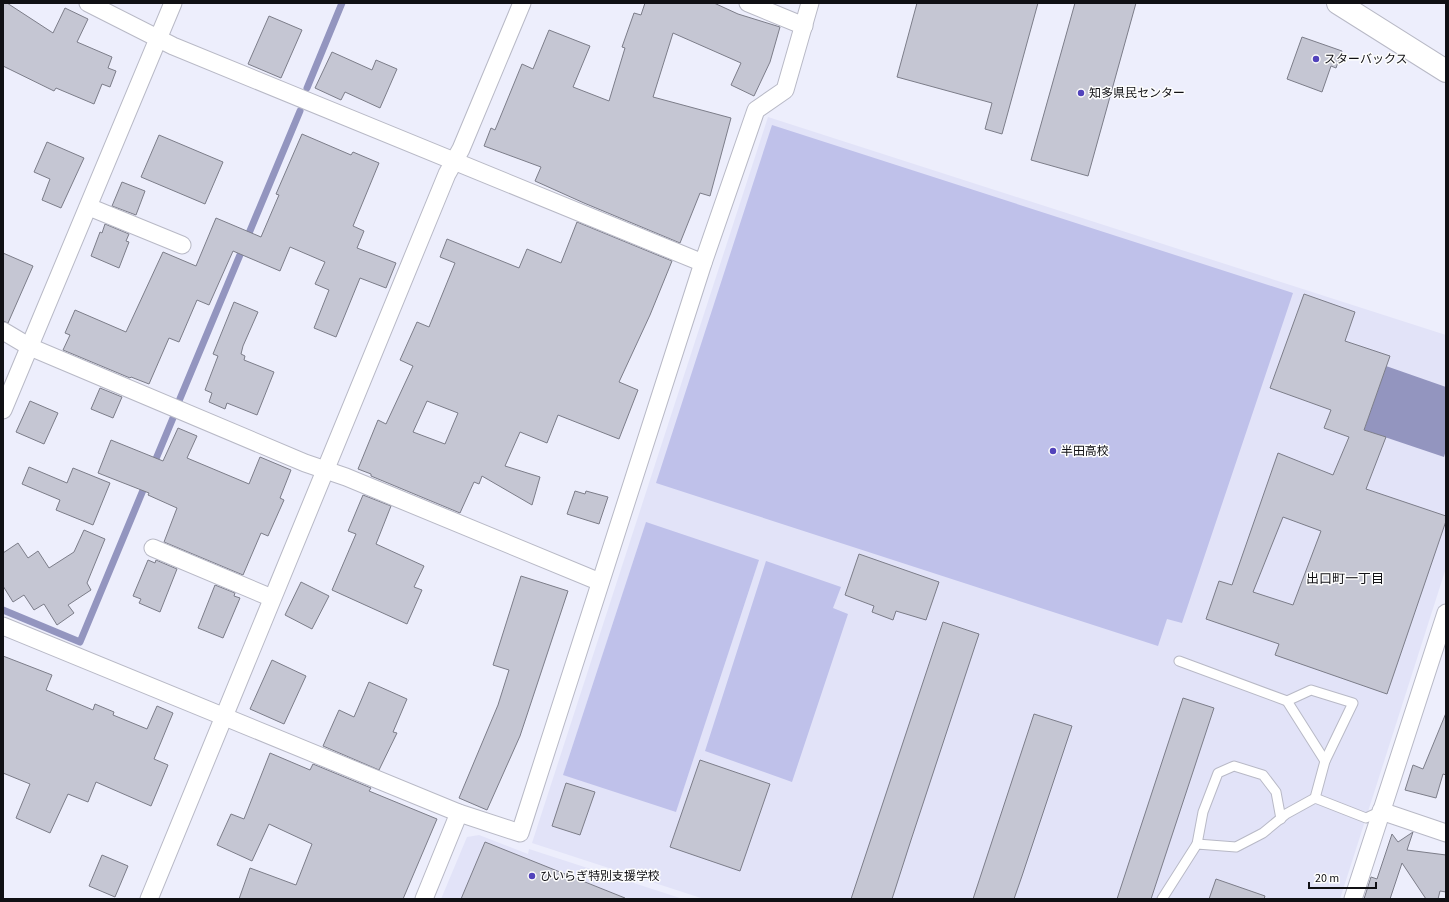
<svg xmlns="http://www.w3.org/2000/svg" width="1449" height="902" viewBox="0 0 1449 902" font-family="'Source Sans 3','Noto Sans JP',sans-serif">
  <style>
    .built { fill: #e2e3f8 }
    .green { fill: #bfc1ea }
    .water { fill: #9395bf }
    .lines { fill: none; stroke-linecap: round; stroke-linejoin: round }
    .stream { stroke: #9395bf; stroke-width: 7 }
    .building { fill: #c5c6d3; stroke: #7c7d89; fill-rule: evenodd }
    .lane-casing { stroke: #b8b9c6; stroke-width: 11 }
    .street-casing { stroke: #b8b9c6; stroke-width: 19 }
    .secondary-casing { stroke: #b8b9c6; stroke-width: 24 }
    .lane { stroke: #fff; stroke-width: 9 }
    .street { stroke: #fff; stroke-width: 17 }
    .secondary { stroke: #fff; stroke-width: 22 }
    .poi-dot { fill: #5243bb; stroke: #fdfdfd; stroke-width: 1.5 }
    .labels { text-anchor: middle; stroke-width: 3; stroke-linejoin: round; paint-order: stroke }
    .poi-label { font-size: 12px; fill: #101014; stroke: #fdfdfd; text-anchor: start }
    .neighbourhood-label { font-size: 13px; fill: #101014; stroke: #fdfdfd }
  </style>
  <rect width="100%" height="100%" fill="#edeefc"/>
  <g class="built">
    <polygon points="768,117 1446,335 1446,568 1340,899 704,899 532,843"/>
    <polygon points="479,835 528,854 529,849 683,899 441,899 467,837"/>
  </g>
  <g class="green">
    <polygon points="772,125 1293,293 1182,623 1167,619 1158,646 656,483"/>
    <polygon points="646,522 759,560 676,812 563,775"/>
    <polygon points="766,561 841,587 833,608 848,614 792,782 705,751"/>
  </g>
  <polygon class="water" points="1386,366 1446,387 1446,450 1444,457 1364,430"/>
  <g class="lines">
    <g class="stream">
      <polyline points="307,88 342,3"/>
      <polyline points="179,401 300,111"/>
      <polyline points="153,466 173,418"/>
      <polyline points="3,610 80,642 146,483"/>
    </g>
  </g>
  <g class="building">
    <polygon points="3,3 7,3 53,33 65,8 88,19 77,42 112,57 108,68 116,71 110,87 102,84 94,104 56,88 54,91 3,66"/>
    <polygon points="645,3 714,3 738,14 780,27 770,62 754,96 731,85 741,63 673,33 653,97 731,118 710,196 700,193 680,243 584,203 535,181 541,167 484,146 491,128 495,130 522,64 533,69 549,30 590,46 573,87 609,101 625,48 622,47 634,13 641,15"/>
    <polygon points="917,3 1038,3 1002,134 985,129 992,103 897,77"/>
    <polygon points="1075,3 1136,3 1088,176 1031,160"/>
    <polygon points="269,16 302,30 281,78 248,64"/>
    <polygon points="1302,37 1342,51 1336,68 1331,66 1322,92 1287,79"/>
    <polygon points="332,52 372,70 376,60 397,69 380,108 345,92 341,100 315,88"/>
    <polygon points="302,134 351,155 353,152 379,163 353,226 364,231 357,248 396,263 386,288 360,278 336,337 314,328 329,290 315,284 325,262 290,247 280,271 233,251 209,305 197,300 179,342 169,338 149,384 131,377 130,378 63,350 70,335 65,333 75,310 126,332 163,252 196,266 216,218 261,237 279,195 276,194"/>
    <polygon points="159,135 223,162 205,204 141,177"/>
    <polygon points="47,142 84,158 61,208 42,200 50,179 34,172"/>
    <polygon points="122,182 145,191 136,215 112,206"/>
    <path d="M577,222l95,39 -22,54 -31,67 19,8 -19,49 -61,-24 -11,28 -27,-11 -15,34 35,11 -8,28 -50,-29 -3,8 -5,-2 -14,31 -89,-37v-2l-13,-5 20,-49 8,4 27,-58 -13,-6 17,-38 12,5 26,-64 -15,-6 7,-18 72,29 8,-19 34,14zM427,401l31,12 -13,31 -32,-12z"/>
    <polygon points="105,224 129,234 126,241 129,242 119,268 91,256 100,232 102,233"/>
    <polygon points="3,253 33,266 8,323 3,321"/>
    <path d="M1304,294l51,18 -10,29 45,15 -26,74 22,7 -20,52 80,27v5l-59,173 -112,-39 4,-11 -73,-25 13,-38 13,4 46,-132 55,22 16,-38 -25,-9 7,-18 -61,-22zM1283,517l38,14 -28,74 -40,-13z"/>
    <polygon points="234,302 258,312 243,346 241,354 245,356 244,360 274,372 257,415 227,403 225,409 209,402 212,393 205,390 218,356 213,354"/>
    <polygon points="100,388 122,397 113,418 91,409"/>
    <polygon points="30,401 58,413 44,444 16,432"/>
    <polygon points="178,428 197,436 187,458 249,484 260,457 291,470 280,498 284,500 268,536 261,533 243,575 164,542 177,508 148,495 149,493 98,473 111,440 163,461"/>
    <polygon points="29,467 67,483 73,468 110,483 93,525 56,510 60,500 22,484"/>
    <polygon points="575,491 585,494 586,491 608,497 599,524 567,514"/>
    <polygon points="363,495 391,506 376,544 424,566 414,587 422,590 407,624 332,590 356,534 348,531"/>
    <polygon points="84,530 105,539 87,583 91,590 68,605 74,613 57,625 44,604 34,610 24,595 13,602 3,586 3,553 18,543 28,558 38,551 49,568 74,552"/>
    <polygon points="859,554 939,582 926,620 896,611 893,620 872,612 874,606 845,595"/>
    <polygon points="148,560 155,563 156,560 177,569 160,612 139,603 141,599 133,596"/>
    <polygon points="521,576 568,591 520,736 487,810 459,798 498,705 509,670 493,665"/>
    <polygon points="301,582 329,596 312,629 285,615"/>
    <polygon points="215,585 235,593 234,596 240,598 223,638 198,628"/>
    <polygon points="943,622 979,634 911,840 892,899 851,899"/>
    <polygon points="3,656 52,675 46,690 93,710 95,704 114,712 113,715 147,729 157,706 173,713 154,759 168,765 151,806 96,782 88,802 68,794 50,833 16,818 30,784 3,773"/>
    <polygon points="272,660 306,676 284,724 250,709"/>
    <polygon points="369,682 407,699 393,732 397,733 379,770 323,746 339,710 354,717"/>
    <polygon points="1183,698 1214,708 1151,899 1117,899"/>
    <polygon points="1446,713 1446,775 1443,774 1436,798 1405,790 1413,765 1423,769"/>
    <polygon points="1034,714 1072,726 1022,876 1014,899 973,899"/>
    <polygon points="270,753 310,770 313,764 371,788 369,791 437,819 403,899 239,899 250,868 296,885 312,844 269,824 252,861 217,845 231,814 244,819"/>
    <polygon points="700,760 770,784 740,871 670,847"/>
    <polygon points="566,783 595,792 580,835 552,826"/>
    <polygon points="1413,832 1407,850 1446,855 1446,892 1440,891 1438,899 1426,899 1402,863 1390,899 1364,899 1371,877 1377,879 1392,834 1398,842"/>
    <polygon points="485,842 625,898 625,899 461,899"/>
    <polygon points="102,855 128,866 115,897 89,886"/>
    <polygon points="1216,879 1265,896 1264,899 1209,899"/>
  </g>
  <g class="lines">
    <defs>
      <g id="lane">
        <polyline points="1179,661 1287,701 1311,690 1353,703 1325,761 1315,798"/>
        <polyline points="1287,701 1325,761"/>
        <polyline points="1197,844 1203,812 1218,773 1234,766 1263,775 1276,792 1281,819"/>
        <polyline points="1162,899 1197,844 1236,847 1263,833 1286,814 1315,798 1366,818 1381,811"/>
      </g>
      <g id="street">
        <polyline points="88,3 173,46 703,263"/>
        <polyline points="748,3 804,26"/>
        <polyline points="89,207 182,245"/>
        <polyline points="3,331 30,347 305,463 346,477 600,582"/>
        <polyline points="3,410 173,3"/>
        <polyline points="153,548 272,598"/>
        <polyline points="3,626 459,813 520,833 703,263 756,110 785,90 810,3"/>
        <polyline points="1381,811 1446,833"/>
        <polyline points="149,899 447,174 461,149 522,3"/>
        <polyline points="424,899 459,813"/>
        <polyline points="1353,899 1446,613"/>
      </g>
      <polyline id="secondary" points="1338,3 1446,71"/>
    </defs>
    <use href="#lane" class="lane-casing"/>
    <use href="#street" class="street-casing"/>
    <use href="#secondary" class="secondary-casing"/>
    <use href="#lane" class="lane"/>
    <use href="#street" class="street"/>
    <use href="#secondary" class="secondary"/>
  </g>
  <g class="poi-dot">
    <circle cx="1316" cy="59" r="4"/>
    <circle cx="1081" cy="93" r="4"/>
    <circle cx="1053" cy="451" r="4"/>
    <circle cx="532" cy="876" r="4"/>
  </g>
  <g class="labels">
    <g class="poi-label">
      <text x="1324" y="63">スターバックス</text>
      <text x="1089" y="97">知多県民センター</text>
      <text x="1061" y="455">半田高校</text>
      <text x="540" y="880">ひいらぎ特別支援学校</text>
    </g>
    <g class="neighbourhood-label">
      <text x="1345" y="583">出口町一丁目</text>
    </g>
  </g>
  <rect width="1449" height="902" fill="none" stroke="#101014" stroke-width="8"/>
  <path d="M1309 882v6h67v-6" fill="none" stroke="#101014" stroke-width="2"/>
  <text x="1315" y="882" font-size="12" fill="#101014" stroke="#fdfdfd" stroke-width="3" paint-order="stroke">20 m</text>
</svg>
